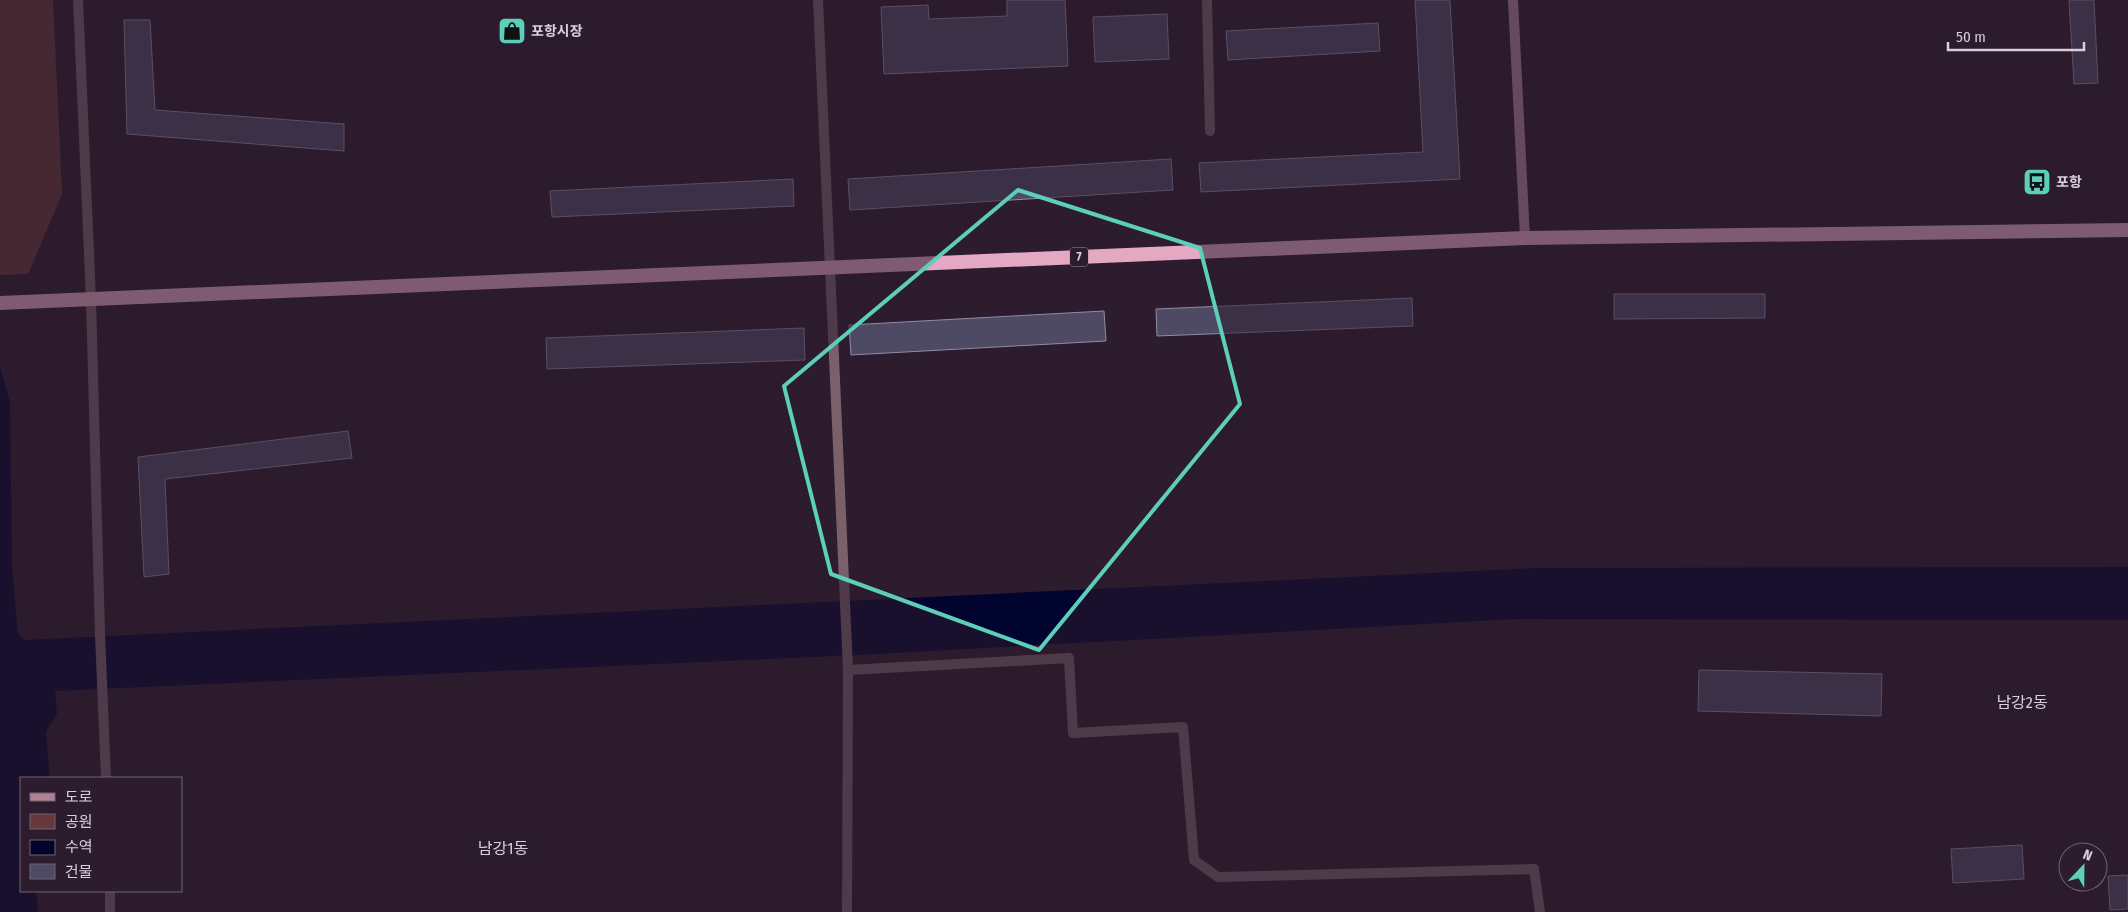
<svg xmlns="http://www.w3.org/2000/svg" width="2128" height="912" viewBox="0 0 2128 912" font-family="'Fira Sans Condensed','Noto Sans KR',sans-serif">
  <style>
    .green { fill: #673839 }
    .water { fill: #01042e }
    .building { fill: #4f4a63; stroke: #918ca7 }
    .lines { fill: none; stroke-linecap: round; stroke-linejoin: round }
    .minor { stroke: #7b606b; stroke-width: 10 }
    .tertiary { stroke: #7b606b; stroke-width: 10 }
    .secondary { stroke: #ad8295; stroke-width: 10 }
    .trunk { stroke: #e5a8c3; stroke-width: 14 }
    .marked { fill: none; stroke: #5cceba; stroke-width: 4; stroke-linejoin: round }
    .labels { text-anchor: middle; stroke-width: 4.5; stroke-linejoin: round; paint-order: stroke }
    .shield { fill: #2c1c2e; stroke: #a599a7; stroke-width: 1 }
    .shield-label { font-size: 12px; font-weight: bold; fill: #d9cfdb }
    .poi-label { font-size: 14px; font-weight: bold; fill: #d9cfdb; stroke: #2c1c2e; text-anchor: start }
    .quarter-label { font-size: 16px; fill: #d9cfdb; stroke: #2c1c2e }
  </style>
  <rect width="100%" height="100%" fill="#2c1c2e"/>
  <polygon class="green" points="0,0 53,0 62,194 28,274 0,275"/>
  <polygon class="water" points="0,367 10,402 12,566 18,634 25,640 1539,568 2128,567 2128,620 1517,619 858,655 55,691 57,714 46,732 50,778 21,778 21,891 36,891 38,912 0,912"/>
  <g class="building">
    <polygon points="1007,0 1065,0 1068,66 884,74 881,7 928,5 929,19 1007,16"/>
    <polygon points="1415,0 1450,0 1460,179 1201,192 1199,163 1423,152"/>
    <polygon points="2069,0 2094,0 2098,83 2074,84"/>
    <polygon points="1167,14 1169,59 1095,62 1093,17"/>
    <polygon points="124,20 150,20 155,110 344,124 344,151 127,134"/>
    <polygon points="1378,23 1380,51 1228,60 1226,31"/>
    <polygon points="1171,159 1173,190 850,210 848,179"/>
    <polygon points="793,179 794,206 552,217 550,191"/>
    <polygon points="1614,294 1765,294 1765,318 1614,319"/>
    <polygon points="1412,298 1413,326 1157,336 1156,309"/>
    <polygon points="1104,311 1106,341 851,355 849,325"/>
    <polygon points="804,328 805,360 547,369 546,338"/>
    <polygon points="348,431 352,458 165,479 169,574 144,577 138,457"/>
    <polygon points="1699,670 1882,674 1881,716 1698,711"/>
    <polygon points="2022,845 2024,879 1953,883 1951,849"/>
    <polygon points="2128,875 2128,909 2110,910 2108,876"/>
  </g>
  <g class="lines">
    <g class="minor">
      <polyline points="1207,0 1210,131"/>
      <polyline points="848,670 1069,658 1073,733 1183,727 1194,860 1218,877 1534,869 1540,912"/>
    </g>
    <g class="tertiary">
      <polyline points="78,0 91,300 100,634 106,778"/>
      <polyline points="818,0 848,670 847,912"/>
      <polyline points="110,891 110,912"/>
    </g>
    <polyline class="secondary" points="1513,0 1525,238"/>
    <polyline class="trunk" points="0,303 1525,238 2128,230"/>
  </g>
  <path d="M0 0H2128V912H0ZM1018,190l182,58 40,156 -201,246 -208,-76 -47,-188z" fill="#2c1c2e" fill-opacity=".55" fill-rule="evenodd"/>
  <path class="marked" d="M1018,190l182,58 40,156 -201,246 -208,-76 -47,-188z"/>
  <defs>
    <symbol id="shop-square" viewBox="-11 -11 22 22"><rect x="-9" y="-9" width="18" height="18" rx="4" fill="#5cceba" stroke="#2c1c2e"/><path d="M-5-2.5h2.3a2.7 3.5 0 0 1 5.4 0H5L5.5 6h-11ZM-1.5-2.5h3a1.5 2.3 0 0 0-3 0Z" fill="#111"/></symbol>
    <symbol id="bus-square" viewBox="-11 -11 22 22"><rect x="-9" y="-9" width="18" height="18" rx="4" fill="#5cceba" stroke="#2c1c2e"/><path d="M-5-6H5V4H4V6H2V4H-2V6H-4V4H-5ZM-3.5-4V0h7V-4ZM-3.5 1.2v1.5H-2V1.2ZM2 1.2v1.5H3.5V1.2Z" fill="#111"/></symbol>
  </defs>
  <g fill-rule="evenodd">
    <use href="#shop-square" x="496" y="15" width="32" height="32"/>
    <use href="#bus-square" x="2021" y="166" width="32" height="32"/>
  </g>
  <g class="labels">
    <rect class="shield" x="1070" y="247.5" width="18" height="19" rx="4"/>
    <g class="shield-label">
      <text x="1079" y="261">7</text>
    </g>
    <g class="poi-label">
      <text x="531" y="36">포항시장</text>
      <text x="2056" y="187">포항</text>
    </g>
    <g class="quarter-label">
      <text x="2022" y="708">남강2동</text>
      <text x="503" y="854">남강1동</text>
    </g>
  </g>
  <rect x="20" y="777" width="162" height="115" fill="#2c1c2e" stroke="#716473"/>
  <rect x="30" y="793" width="25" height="8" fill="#ad8295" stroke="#716473"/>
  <text x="65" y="802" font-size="15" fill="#d9cfdb">도로</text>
  <rect x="30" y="814" width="25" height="15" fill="#673839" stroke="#716473"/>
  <text x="65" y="827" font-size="15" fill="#d9cfdb">공원</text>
  <rect x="30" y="840" width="25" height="15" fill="#01042e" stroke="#716473"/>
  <text x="65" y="852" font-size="15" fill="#d9cfdb">수역</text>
  <rect x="30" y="864" width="25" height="15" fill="#4f4a63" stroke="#716473"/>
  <text x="65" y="877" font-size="15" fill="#d9cfdb">건물</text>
  <g transform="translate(2083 867) rotate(22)"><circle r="24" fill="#2c1c2e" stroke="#716473"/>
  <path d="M0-4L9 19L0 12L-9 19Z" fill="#5cceba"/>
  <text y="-8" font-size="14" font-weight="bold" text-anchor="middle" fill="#d9cfdb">N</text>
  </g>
  <path d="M1948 42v8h136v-8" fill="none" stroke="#d9cfdb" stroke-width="2.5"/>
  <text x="1956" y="42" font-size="15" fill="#d9cfdb" stroke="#2c1c2e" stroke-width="4" paint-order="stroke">50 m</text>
</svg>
